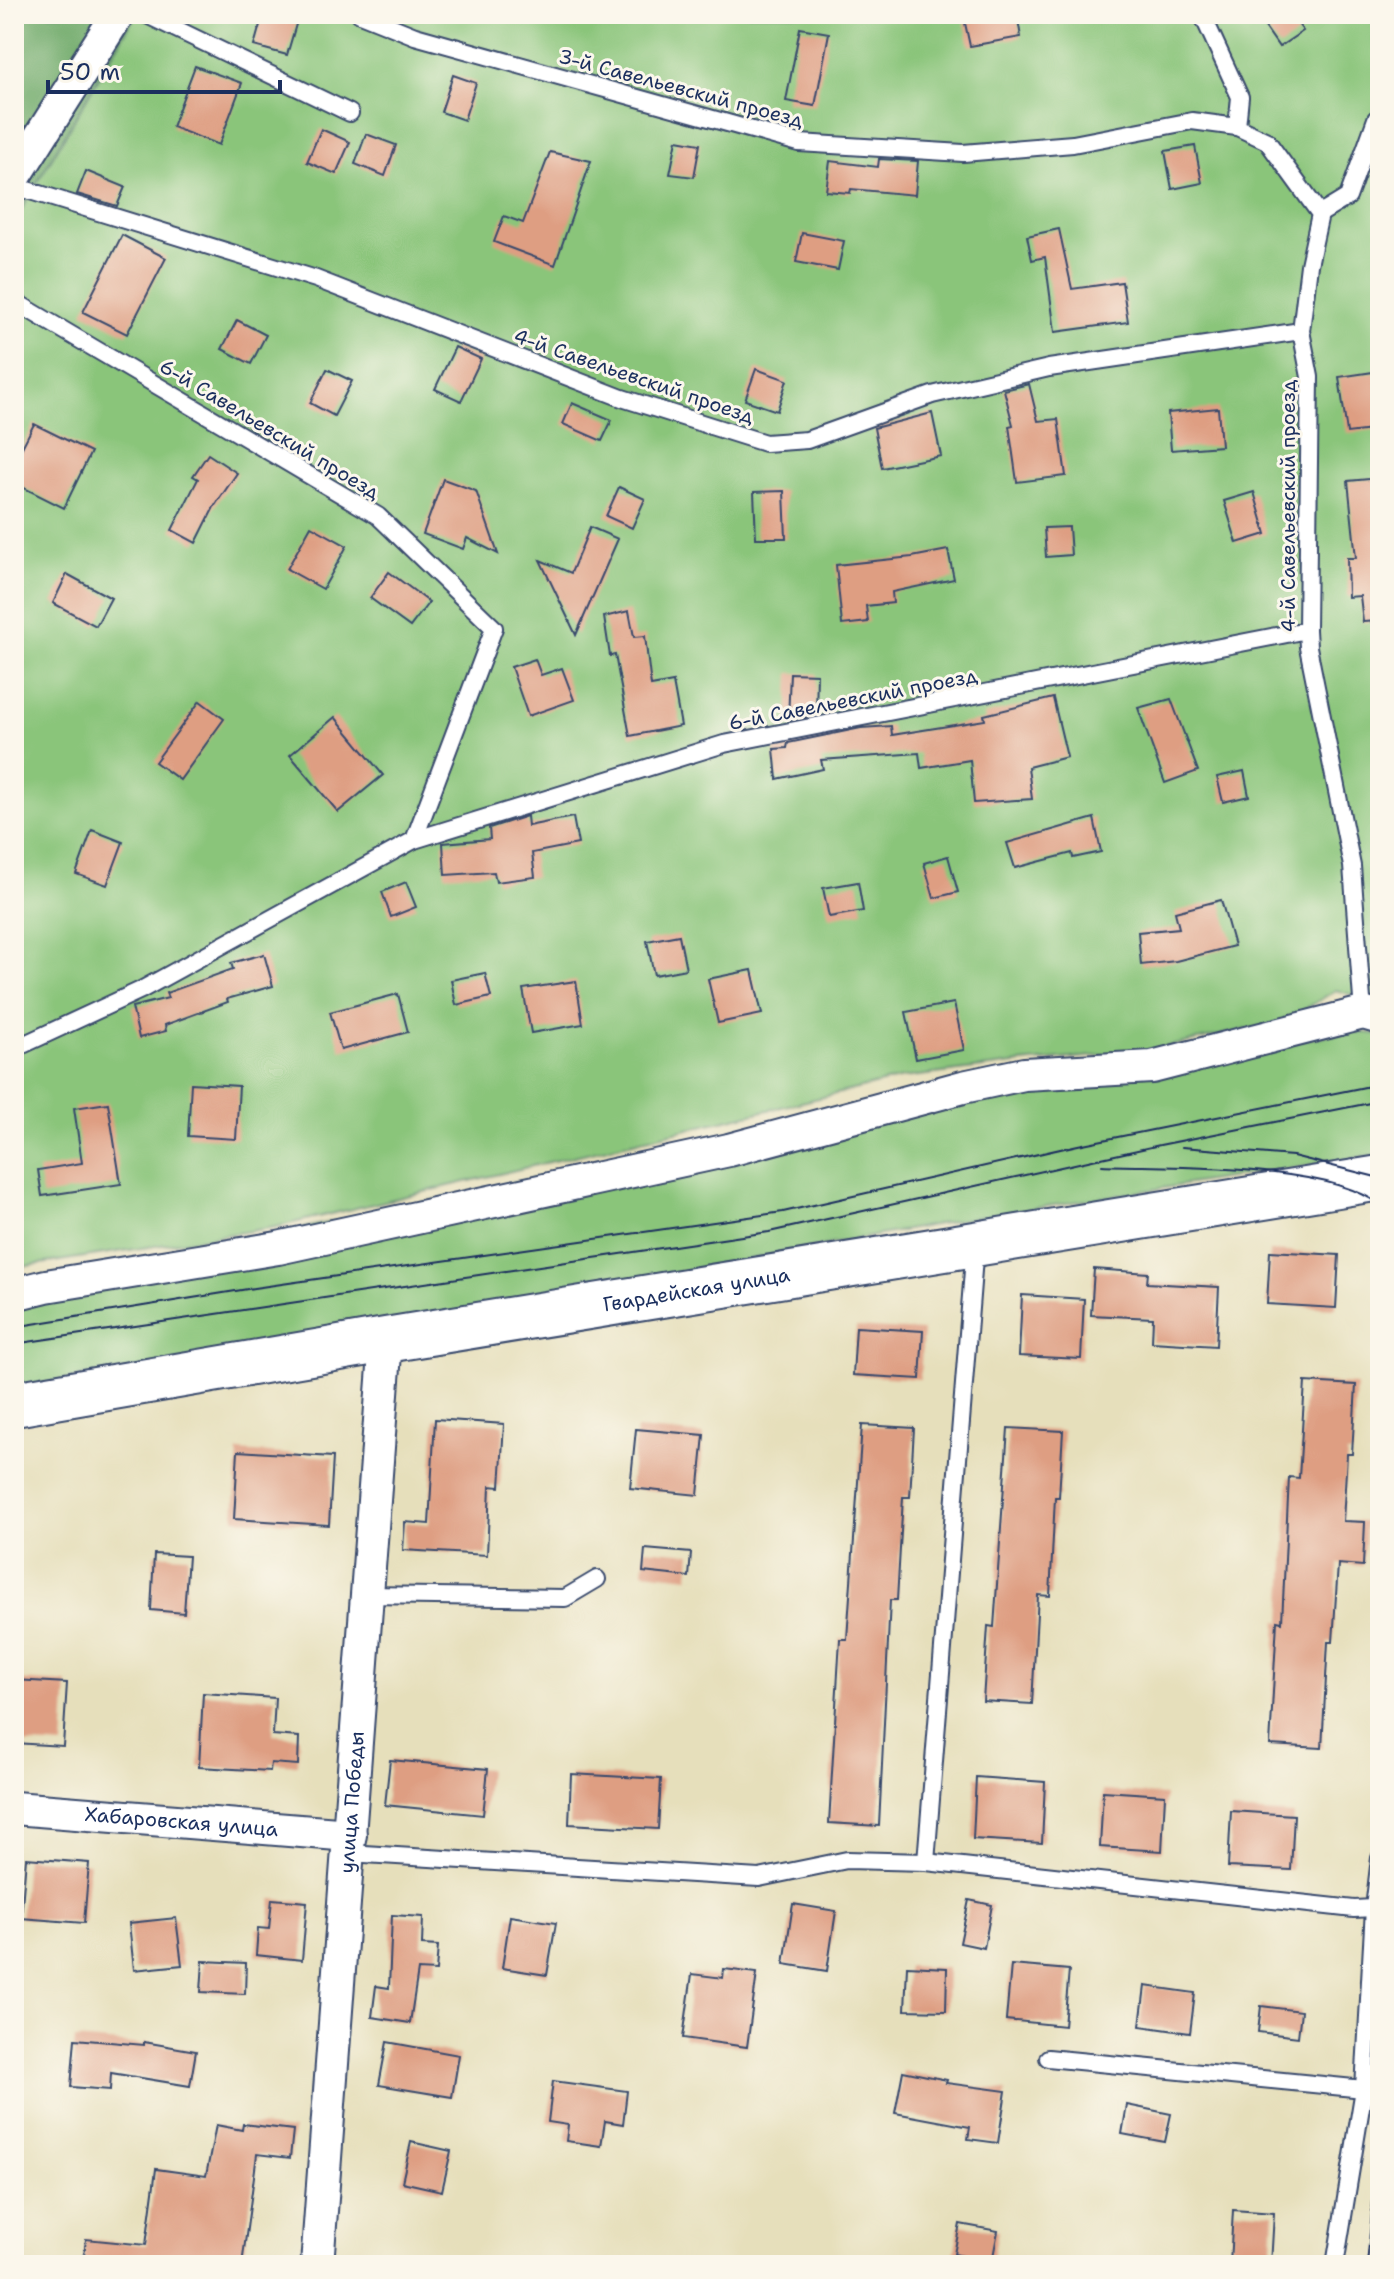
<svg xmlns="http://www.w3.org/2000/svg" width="1394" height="2279" viewBox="0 0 1394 2279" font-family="'Shantell Sans',sans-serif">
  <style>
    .green { fill: #8ac57a; stroke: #527a6c; stroke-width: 2 }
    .forest { fill: #6faa6a; stroke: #456c64; stroke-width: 2 }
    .building { fill: #de9e82 }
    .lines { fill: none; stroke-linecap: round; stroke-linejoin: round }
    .service-casing { stroke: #39496c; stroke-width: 20 }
    .minor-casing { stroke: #39496c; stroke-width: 36 }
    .secondary-casing { stroke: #39496c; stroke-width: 48 }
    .service { stroke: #fff; stroke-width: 16 }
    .minor { stroke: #fff; stroke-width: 32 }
    .secondary { stroke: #fff; stroke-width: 44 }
    .tram { stroke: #1b2f5e; stroke-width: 2 }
    .labels { text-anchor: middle; stroke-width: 6; stroke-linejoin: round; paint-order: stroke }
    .street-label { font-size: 20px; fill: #1b2f5e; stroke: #fbf7ec }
  </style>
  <rect width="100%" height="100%" fill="#fbf7ec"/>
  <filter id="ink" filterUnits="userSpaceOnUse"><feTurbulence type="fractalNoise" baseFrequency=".0125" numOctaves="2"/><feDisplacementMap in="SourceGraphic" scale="16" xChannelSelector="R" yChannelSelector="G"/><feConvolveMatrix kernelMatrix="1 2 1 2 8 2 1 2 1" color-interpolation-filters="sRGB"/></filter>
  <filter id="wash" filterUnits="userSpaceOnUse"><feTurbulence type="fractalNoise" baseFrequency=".006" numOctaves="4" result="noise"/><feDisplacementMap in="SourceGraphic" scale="32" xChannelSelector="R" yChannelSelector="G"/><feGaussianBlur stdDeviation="1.8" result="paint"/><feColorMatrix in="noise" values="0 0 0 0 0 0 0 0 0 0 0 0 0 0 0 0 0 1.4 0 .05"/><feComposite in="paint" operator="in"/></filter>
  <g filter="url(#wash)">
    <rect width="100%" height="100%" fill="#e6dfbb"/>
    <g class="green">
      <polygon points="136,14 1380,14 1380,1003 1336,990 1286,1021 1147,1051 1022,1063 903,1078 276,1227 14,1268 14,222"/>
      <polygon points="1353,1032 1380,1034 1380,1154 965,1219 385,1328 14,1388 14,1290 913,1097"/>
    </g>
    <polygon class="forest" points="14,14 136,14 14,222"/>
    <g id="blocks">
      <g class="building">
        <polygon points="263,14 299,14 287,55 254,46"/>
        <polygon points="963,14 1017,14 1021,37 970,46"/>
        <polygon points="1256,14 1291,14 1303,31 1279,47"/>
        <polygon points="800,28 829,33 815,106 786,101"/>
        <polygon points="195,66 242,83 219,145 172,127"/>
        <polygon points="453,75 476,83 464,120 441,112"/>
        <polygon points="321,129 350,142 336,174 307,162"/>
        <polygon points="366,134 396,145 385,176 355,164"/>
        <polygon points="677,140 700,144 694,177 670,174"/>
        <polygon points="1195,146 1202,183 1172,189 1165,151"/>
        <polygon points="550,152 591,161 555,265 494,242 504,216 523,223"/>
        <polygon points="879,159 918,161 915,195 851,189 850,193 826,191 830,161 878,167"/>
        <polygon points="86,171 125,187 117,206 77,194"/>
        <polygon points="1059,229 1072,289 1122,282 1128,322 1055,332 1045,257 1032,260 1027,236"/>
        <polygon points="802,233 844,241 838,270 796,262"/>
        <polygon points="122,235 166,258 127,334 83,312"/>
        <polygon points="237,320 266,335 251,364 222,349"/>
        <polygon points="455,347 481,359 461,401 435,389"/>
        <polygon points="327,369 352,381 334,416 310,403"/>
        <polygon points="756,369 787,380 777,411 745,400"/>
        <polygon points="1380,371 1380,429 1347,433 1339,377"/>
        <polygon points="1029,384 1038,421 1058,419 1066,476 1017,482 1009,426 1013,425 1004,390"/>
        <polygon points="572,403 612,420 602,441 563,424"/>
        <polygon points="1218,408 1221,446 1171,450 1168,413"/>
        <polygon points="932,413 941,456 882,468 874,428"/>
        <polygon points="34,424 91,452 64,508 14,483 14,463"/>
        <polygon points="208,454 237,473 214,507 196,543 172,530 198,479 193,476"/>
        <polygon points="1380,478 1380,621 1363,622 1360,596 1348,597 1347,558 1356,558 1348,481"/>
        <polygon points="443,479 476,491 498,554 467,538 463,549 423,534"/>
        <polygon points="619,487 645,499 632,528 606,516"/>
        <polygon points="784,491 786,538 756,538 754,492"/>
        <polygon points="1254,492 1266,534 1237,543 1224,501"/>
        <polygon points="311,526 347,546 323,589 287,569"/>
        <polygon points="590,527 618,539 576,635 540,560 571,573"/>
        <polygon points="1069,527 1071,555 1046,557 1044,528"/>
        <polygon points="948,550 954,579 892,592 893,603 866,606 868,622 842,625 836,565 912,557"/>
        <polygon points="389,572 429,602 410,627 370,598"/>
        <polygon points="67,574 111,598 96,626 53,603"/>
        <polygon points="629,611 634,637 645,636 651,686 673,682 681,726 630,736 615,655 610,656 604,617"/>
        <polygon points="535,659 541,675 562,668 574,700 528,716 511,667"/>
        <polygon points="790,673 817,674 816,715 788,720"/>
        <polygon points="1053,698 1067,757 1028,767 1032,799 974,803 970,760 921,768 919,753 821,760 823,769 777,779 774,749 787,748 788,743 861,728 891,726 892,735 985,720 984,715"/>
        <polygon points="1171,699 1198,771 1165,783 1138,708"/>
        <polygon points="200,701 224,719 180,780 155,762"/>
        <polygon points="335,717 383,775 338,812 290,755"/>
        <polygon points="1244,771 1249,796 1223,802 1217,777"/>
        <polygon points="527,816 528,826 573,817 578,844 532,853 535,877 496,882 494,872 445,875 443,843 490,839 489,828"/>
        <polygon points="1094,818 1101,852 1073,858 1072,853 1015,868 1007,843"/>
        <polygon points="92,830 123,842 107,885 76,874"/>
        <polygon points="948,856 958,892 934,898 924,863"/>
        <polygon points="406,882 416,907 391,917 382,892"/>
        <polygon points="858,882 863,911 829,917 823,888"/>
        <polygon points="1221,900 1234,946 1176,961 1141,965 1138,932 1179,928 1175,912"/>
        <polygon points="679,935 686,969 654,975 647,941"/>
        <polygon points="264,954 273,986 227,999 228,1002 165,1025 166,1031 139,1038 132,1007 168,998 166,993 233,969 231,963"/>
        <polygon points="752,970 762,1014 718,1023 708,979"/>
        <polygon points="485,973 491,997 456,1005 451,980"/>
        <polygon points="576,981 583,1024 531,1033 523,989"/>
        <polygon points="398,994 408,1032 341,1050 330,1012"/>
        <polygon points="954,1003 964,1050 916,1059 906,1012"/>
        <polygon points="191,1083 239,1086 236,1139 188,1136"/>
        <polygon points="108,1103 121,1184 42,1196 38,1170 82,1163 74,1108"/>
        <polygon points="1270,1251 1339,1255 1336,1308 1267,1304"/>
        <polygon points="1094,1269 1148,1273 1147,1283 1219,1287 1216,1346 1152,1342 1153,1318 1091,1315"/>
        <polygon points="1022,1295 1084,1299 1081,1359 1019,1356"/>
        <polygon points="856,1327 923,1331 920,1379 853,1375"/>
        <polygon points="1305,1382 1356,1385 1352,1454 1347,1454 1343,1521 1365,1522 1363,1566 1338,1564 1333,1642 1328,1642 1322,1748 1270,1745 1277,1621 1282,1622 1289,1477 1299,1478"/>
        <polygon points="435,1419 504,1424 500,1487 490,1486 487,1555 403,1550 405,1522 429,1524"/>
        <polygon points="862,1425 914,1428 910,1497 903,1497 897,1600 890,1600 879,1826 829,1823 840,1639 847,1639"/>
        <polygon points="1008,1428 1063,1431 1059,1497 1055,1497 1050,1596 1038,1595 1032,1704 983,1701 988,1626 994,1627"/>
        <polygon points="636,1429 704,1435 698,1495 630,1488"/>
        <polygon points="238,1451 333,1457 329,1525 234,1519"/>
        <polygon points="645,1549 691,1553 689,1577 643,1572"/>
        <polygon points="154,1554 188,1556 184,1613 151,1610"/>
        <polygon points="14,1680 67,1683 63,1746 14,1743"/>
        <polygon points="203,1693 275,1698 273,1735 299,1737 298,1765 271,1763 270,1771 199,1767"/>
        <polygon points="390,1760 488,1769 483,1815 385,1805"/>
        <polygon points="571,1774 661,1779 658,1829 569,1824"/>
        <polygon points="976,1777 1045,1782 1042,1843 973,1839"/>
        <polygon points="1103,1791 1165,1795 1162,1851 1100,1847"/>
        <polygon points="1231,1811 1294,1815 1291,1870 1228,1867"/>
        <polygon points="26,1858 89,1863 84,1923 21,1918"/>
        <polygon points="272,1899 307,1902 302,1960 256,1955 258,1928 269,1929"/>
        <polygon points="969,1900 992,1905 984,1948 960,1943"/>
        <polygon points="793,1904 836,1911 827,1971 784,1964"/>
        <polygon points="392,1915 423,1917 422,1945 438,1946 436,1971 418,1970 410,2023 372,2017 376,1986 389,1988"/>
        <polygon points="510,1916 556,1923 547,1975 502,1968"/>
        <polygon points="176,1918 182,1965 134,1970 129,1923"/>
        <polygon points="203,1961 246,1963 245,1994 201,1992"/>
        <polygon points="1011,1965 1069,1970 1064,2026 1006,2020"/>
        <polygon points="907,1966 947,1968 946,2011 905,2010"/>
        <polygon points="724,1969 757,1973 747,2047 683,2038 692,1974 723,1978"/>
        <polygon points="1145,1986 1195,1993 1190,2033 1140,2026"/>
        <polygon points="1261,2006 1301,2011 1298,2037 1258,2032"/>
        <polygon points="75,2039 144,2045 144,2042 196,2051 190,2086 111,2073 110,2090 71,2087"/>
        <polygon points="387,2042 459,2055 452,2097 379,2085"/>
        <polygon points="903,2071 947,2080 946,2083 1006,2091 998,2143 968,2139 970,2127 895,2113"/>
        <polygon points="553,2081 627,2091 623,2124 605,2121 601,2146 566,2141 568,2125 548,2122"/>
        <polygon points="1127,2105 1171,2114 1165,2142 1122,2134"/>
        <polygon points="243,2124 293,2130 290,2158 257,2154 242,2265 83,2265 86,2239 146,2245 156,2169 206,2176 216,2125 242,2130"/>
        <polygon points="411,2142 451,2151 442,2191 402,2182"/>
        <polygon points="1233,2210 1274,2213 1271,2265 1230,2265"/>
        <polygon points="960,2224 998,2231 992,2262 954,2254"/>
      </g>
    </g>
  </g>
  <g filter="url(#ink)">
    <use href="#blocks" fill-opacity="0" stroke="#39496c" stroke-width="2"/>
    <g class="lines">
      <defs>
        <g id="service">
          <polyline points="145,14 350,113"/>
          <polyline points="360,14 415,36 799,143 963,153 1073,144 1192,121 1237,127"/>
          <polyline points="1202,14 1240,97 1237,127 1267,141 1320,214 1309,265 1301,331 1310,377 1307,630 1308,647 1352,866 1363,1013"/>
          <polyline points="14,186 316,279 622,398 765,443 807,440 932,395 1049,368 1301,331"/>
          <polyline points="1320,214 1348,197 1376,119 1380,118"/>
          <polyline points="14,301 378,516 494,628 414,840 141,990 14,1049"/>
          <polyline points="414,840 724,744 1307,630"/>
          <polyline points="367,1595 565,1598 597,1579"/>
          <polyline points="348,1853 759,1878 847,1860 926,1862 1354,1909 1374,1908"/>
          <polyline points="926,1862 975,1245"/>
          <polyline points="1048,2058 1364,2089"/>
          <polyline points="1335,2265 1364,2089 1374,1908 1380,1858"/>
        </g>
        <g id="minor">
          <polyline points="14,178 118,14"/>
          <polyline points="14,1294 46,1286 278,1248 729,1150 963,1087 1024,1074 1152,1067 1363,1013 1380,1018"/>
          <path id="s1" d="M14,1808l336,27"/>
          <path id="s2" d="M317,2265l69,-925"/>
        </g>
        <g id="secondary">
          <path id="s3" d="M14,1404l372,-64 994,-162"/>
        </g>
      </defs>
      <use href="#service" class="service-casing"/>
      <use href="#minor" class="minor-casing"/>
      <use href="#secondary" class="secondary-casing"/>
      <use href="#service" class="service"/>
      <use href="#minor" class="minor"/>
      <use href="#secondary" class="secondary"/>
      <g class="tram">
        <polyline points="1182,1147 1293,1156 1380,1178"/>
        <path d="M1102,1165c69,3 226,-2 278,40"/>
        <polyline points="14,1327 254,1288 783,1212 1078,1145 1380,1084"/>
        <polyline points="14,1344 769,1232 1160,1145 1380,1101"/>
        <polyline points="1367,2265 1380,2124"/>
      </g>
    </g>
  </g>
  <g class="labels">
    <g class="street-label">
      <text transform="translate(681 88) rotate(15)" y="7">3-й Савельевский проезд</text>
      <text transform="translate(634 376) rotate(19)" y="7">4-й Савельевский проезд</text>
      <text transform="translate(270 429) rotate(31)" y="7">6-й Савельевский проезд</text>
      <text transform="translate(1288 506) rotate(-90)" y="7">4-й Савельевский проезд</text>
      <text transform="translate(853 699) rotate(-11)" y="7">6-й Савельевский проезд</text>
      <text dy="7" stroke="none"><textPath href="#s3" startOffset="692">Гвардейская улица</textPath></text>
      <text dy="7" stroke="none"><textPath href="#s2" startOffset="464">улица Победы</textPath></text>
      <text dy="7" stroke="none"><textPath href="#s1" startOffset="168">Хабаровская улица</textPath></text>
    </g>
  </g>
  <rect width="1394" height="2279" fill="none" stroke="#fbf7ec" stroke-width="48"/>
  <path d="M48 80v12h232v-12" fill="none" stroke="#1b2f5e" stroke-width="4"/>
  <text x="60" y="80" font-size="24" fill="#1b2f5e" stroke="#fbf7ec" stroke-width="6" paint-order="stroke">50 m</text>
</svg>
